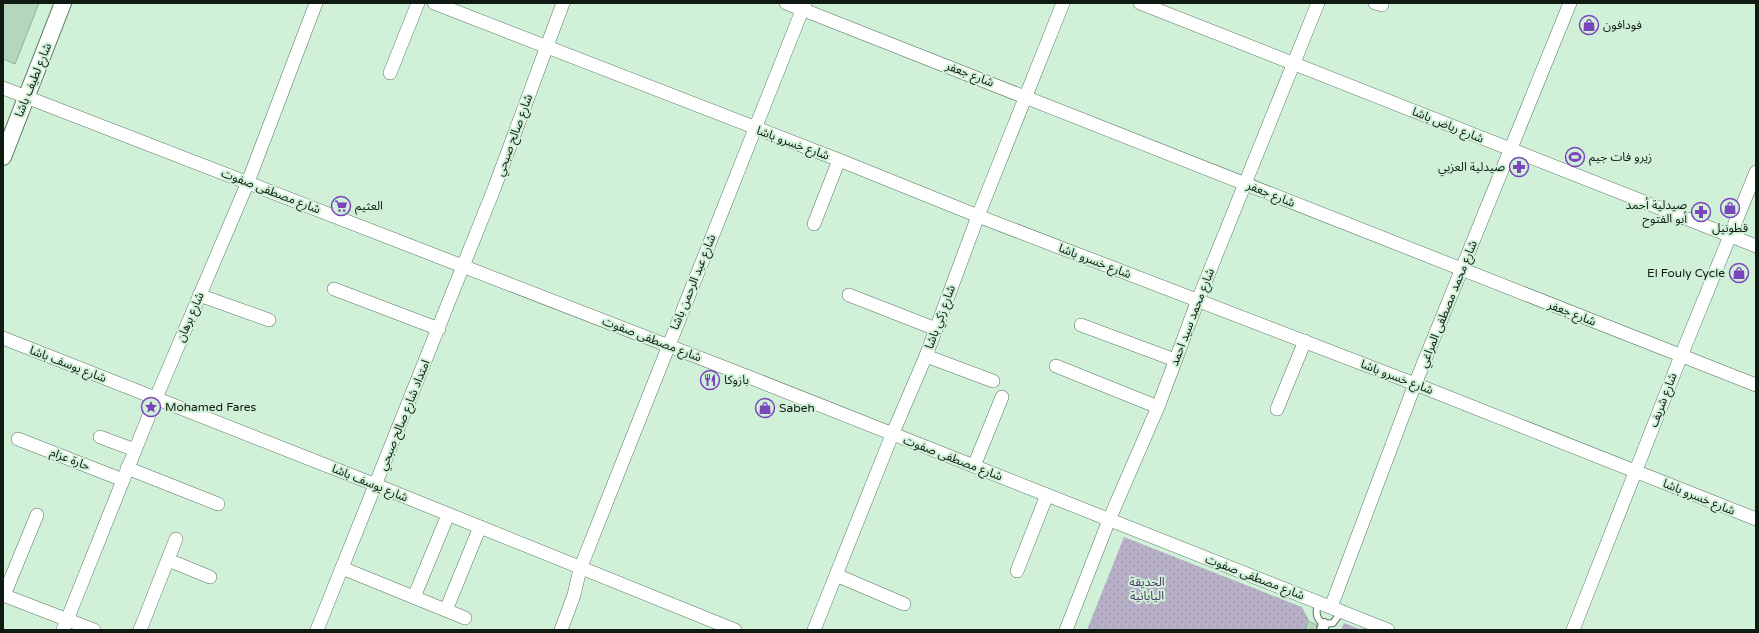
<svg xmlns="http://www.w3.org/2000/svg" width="1759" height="633" viewBox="0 0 1759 633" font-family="'Varela Round','Noto Sans Arabic',sans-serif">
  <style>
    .park { fill: url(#park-dots) }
    .building { fill: #b5d5bd; stroke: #93b29b }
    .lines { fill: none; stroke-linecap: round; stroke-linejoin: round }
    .service-casing { stroke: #5a7762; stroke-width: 8 }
    .pedestrian-casing { stroke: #5a7762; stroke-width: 12 }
    .minor-casing { stroke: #5a7762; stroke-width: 14 }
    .tertiary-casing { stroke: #5a7762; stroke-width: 18 }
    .service { stroke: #fff; stroke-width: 6 }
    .pedestrian { stroke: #fff; stroke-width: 10 }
    .minor { stroke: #fff; stroke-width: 13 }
    .tertiary { stroke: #fff; stroke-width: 16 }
    .labels { text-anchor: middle; stroke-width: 4; stroke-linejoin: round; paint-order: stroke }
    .poi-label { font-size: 12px; fill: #0f1b12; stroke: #d0f0d8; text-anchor: start }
    .street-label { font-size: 12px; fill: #0f1b12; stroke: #d0f0d8 }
    .park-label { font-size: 12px; fill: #483665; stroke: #d0f0d8 }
  </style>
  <defs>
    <pattern id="park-dots" width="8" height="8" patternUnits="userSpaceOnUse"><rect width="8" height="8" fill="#b8b0c7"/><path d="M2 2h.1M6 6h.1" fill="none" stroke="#9d97aa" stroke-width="1.8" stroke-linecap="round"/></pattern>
  </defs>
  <rect width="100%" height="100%" fill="#d0f0d8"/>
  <g class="park">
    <polygon points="1124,537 1302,607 1309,620 1308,622 1317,625 1316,627 1322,630 1087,630"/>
    <polygon points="1344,623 1362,630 1341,630"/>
  </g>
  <g class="building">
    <polygon points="3,3 39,3 15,64 3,59"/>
    <polygon points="1308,621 1317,625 1316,627 1322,630 1305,630"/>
  </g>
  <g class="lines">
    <defs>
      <path id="service" d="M1318,602c-2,9 -3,17 6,22l9,-1 9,-12"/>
      <polyline id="pedestrian" points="1322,630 1324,624"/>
      <g id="minor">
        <polyline points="434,3 839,160 978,216 1415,384 1756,519"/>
        <path d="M786,3c324,125 646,256 970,382"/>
        <polyline points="1140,3 1756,246"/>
        <polyline points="1375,3 1382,5"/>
        <polyline points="390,73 418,3"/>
        <polyline points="3,88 749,377 1388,630"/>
        <polyline points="814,224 839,160"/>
        <polyline points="334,289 439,329"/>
        <polyline points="199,295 269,320"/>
        <polyline points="849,295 936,329"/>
        <polyline points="1081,325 1175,360"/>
        <polyline points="3,338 376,485 735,630"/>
        <polyline points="926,356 993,381"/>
        <polyline points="1056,366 1158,407"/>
        <polyline points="1277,409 1305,341"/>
        <polyline points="100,437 135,450"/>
        <polyline points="18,439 123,480"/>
        <polyline points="974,466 1002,397"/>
        <polyline points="127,468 218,504"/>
        <polyline points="168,560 210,577"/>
        <polyline points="342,568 465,618"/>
        <polyline points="1017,571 1047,495"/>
        <polyline points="836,575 904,604"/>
        <polyline points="3,595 94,630"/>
        <polyline points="4,595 37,515"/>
        <polyline points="414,597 448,515"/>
        <polyline points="1331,607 1415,384 1570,3"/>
        <polyline points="446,610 480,527"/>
        <polyline points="63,630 156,398 248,182 316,3"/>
        <polyline points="140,630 176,539"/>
        <polyline points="317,630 494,189 563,3"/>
        <polyline points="561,630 574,595 580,569 805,3"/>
        <polyline points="814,630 892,435 926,356 978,216 1063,3"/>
        <polyline points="1066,630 1109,520 1158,407 1198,300 1318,3"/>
        <polyline points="1573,630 1681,356 1756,172"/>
      </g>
      <polyline id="tertiary" points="3,157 63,3"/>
    </defs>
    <use href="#service" class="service-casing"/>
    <use href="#pedestrian" class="pedestrian-casing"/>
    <use href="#minor" class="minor-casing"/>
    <use href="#tertiary" class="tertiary-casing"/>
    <use href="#service" class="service"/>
    <use href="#pedestrian" class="pedestrian"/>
    <use href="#minor" class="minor"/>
    <use href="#tertiary" class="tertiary"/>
  </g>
  <defs>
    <symbol id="shop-ring" viewBox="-11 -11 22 22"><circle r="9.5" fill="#d0f0d8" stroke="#7a45bc" stroke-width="1.5"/><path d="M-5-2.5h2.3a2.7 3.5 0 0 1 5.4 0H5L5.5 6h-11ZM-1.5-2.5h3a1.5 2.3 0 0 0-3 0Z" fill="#7a45bc"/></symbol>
    <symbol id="stadium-ring" viewBox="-11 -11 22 22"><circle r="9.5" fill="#d0f0d8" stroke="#7a45bc" stroke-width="1.5"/><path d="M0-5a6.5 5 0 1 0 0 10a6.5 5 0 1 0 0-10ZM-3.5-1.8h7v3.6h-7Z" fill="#7a45bc"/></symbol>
    <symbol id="pharmacy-ring" viewBox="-11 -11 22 22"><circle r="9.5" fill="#d0f0d8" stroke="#7a45bc" stroke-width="1.5"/><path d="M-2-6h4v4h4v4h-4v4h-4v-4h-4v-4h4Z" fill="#7a45bc"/></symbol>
    <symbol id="supermarket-ring" viewBox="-11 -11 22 22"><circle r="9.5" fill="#d0f0d8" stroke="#7a45bc" stroke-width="1.5"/><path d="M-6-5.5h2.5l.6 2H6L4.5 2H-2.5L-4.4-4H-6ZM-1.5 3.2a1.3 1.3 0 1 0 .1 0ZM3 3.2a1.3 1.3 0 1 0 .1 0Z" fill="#7a45bc"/></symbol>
    <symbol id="restaurant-ring" viewBox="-11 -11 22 22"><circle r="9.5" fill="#d0f0d8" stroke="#7a45bc" stroke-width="1.5"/><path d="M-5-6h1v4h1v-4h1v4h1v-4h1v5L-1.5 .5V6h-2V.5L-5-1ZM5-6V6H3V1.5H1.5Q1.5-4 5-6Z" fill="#7a45bc"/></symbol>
    <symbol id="sight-ring" viewBox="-11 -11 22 22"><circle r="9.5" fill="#d0f0d8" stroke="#7a45bc" stroke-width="1.5"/><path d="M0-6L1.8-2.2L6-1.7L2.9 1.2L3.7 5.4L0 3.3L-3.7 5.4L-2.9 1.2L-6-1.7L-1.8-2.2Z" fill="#7a45bc"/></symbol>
  </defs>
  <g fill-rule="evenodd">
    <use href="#shop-ring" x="1578" y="14" width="22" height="22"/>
    <use href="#stadium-ring" x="1564" y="146" width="22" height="22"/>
    <use href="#pharmacy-ring" x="1508" y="156" width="22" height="22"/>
    <use href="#supermarket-ring" x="330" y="195" width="22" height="22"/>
    <use href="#shop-ring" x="1719" y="197" width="22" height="22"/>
    <use href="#pharmacy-ring" x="1690" y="201" width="22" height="22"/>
    <use href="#shop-ring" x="1728" y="262" width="22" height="22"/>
    <use href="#restaurant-ring" x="699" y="369" width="22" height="22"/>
    <use href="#sight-ring" x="140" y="396" width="22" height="22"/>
    <use href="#shop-ring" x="754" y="397" width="22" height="22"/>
  </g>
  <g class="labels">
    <g class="poi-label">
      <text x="1603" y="29">فودافون</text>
      <text x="1589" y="161">زيرو فات جيم</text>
      <text x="1505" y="171" text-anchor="end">صيدلية العزبي</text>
      <text x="1687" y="209" text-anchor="end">صيدلية أحمد<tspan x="1687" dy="14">أبو الفتوح</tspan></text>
      <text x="355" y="210">العثيم</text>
      <text x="1730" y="232" text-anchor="middle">قطونيل</text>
      <text x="1725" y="277" text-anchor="end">El Fouly Cycle</text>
      <text x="724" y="384">بازوكا</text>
      <text x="165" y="411">Mohamed Fares</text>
      <text x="779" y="412">Sabeh</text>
    </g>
    <g class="street-label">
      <text transform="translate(970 74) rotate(21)" y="4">شارع جعفر</text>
      <text transform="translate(33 80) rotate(-68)" y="4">شارع لطيف باشا</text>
      <text transform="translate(1448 125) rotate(22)" y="4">شارع رياض باشا</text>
      <text transform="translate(514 135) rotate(-70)" y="4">شارع صالح صبحي</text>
      <text transform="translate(793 143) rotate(20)" y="4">شارع خسرو باشا</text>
      <text transform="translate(271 191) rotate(21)" y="4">شارع مصطفى صفوت</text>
      <text transform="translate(1271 194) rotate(22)" y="4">شارع جعفر</text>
      <text transform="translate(1095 261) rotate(21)" y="4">شارع خسرو باشا</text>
      <text transform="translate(693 282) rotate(-68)" y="4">شارع عبد الرحمن باشا</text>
      <text transform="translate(1448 304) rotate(-68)" y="4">شارع محمد مصطفى المراغي</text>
      <text transform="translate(1572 313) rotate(21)" y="4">شارع جعفر</text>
      <text transform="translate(190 317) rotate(-67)" y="4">شارع برهان</text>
      <text transform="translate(940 317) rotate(-70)" y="4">شارع زكي باشا</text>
      <text transform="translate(1192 317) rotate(-69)" y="4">شارع محمد سيد احمد</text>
      <text transform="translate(652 339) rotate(21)" y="4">شارع مصطفى صفوت</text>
      <text transform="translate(68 364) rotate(21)" y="4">شارع يوسف باشا</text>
      <text transform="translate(1397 377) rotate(21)" y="4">شارع خسرو باشا</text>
      <text transform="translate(1663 400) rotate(-69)" y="4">شارع شريف</text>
      <text transform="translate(404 415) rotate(-68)" y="4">امتداد شارع صالح صبحي</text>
      <text transform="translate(953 458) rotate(21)" y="4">شارع مصطفى صفوت</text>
      <text transform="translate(70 459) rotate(21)" y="4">حارة عزام</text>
      <text transform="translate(370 483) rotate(22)" y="4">شارع يوسف باشا</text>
      <text transform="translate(1699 497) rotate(22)" y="4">شارع خسرو باشا</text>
      <text transform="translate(1255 577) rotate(21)" y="4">شارع مصطفى صفوت</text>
    </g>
    <g class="park-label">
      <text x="1147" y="586">الحديقة<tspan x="1147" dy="14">اليابانية</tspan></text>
    </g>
  </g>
  <rect width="1759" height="633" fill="none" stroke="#0f1b12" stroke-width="8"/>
</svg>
